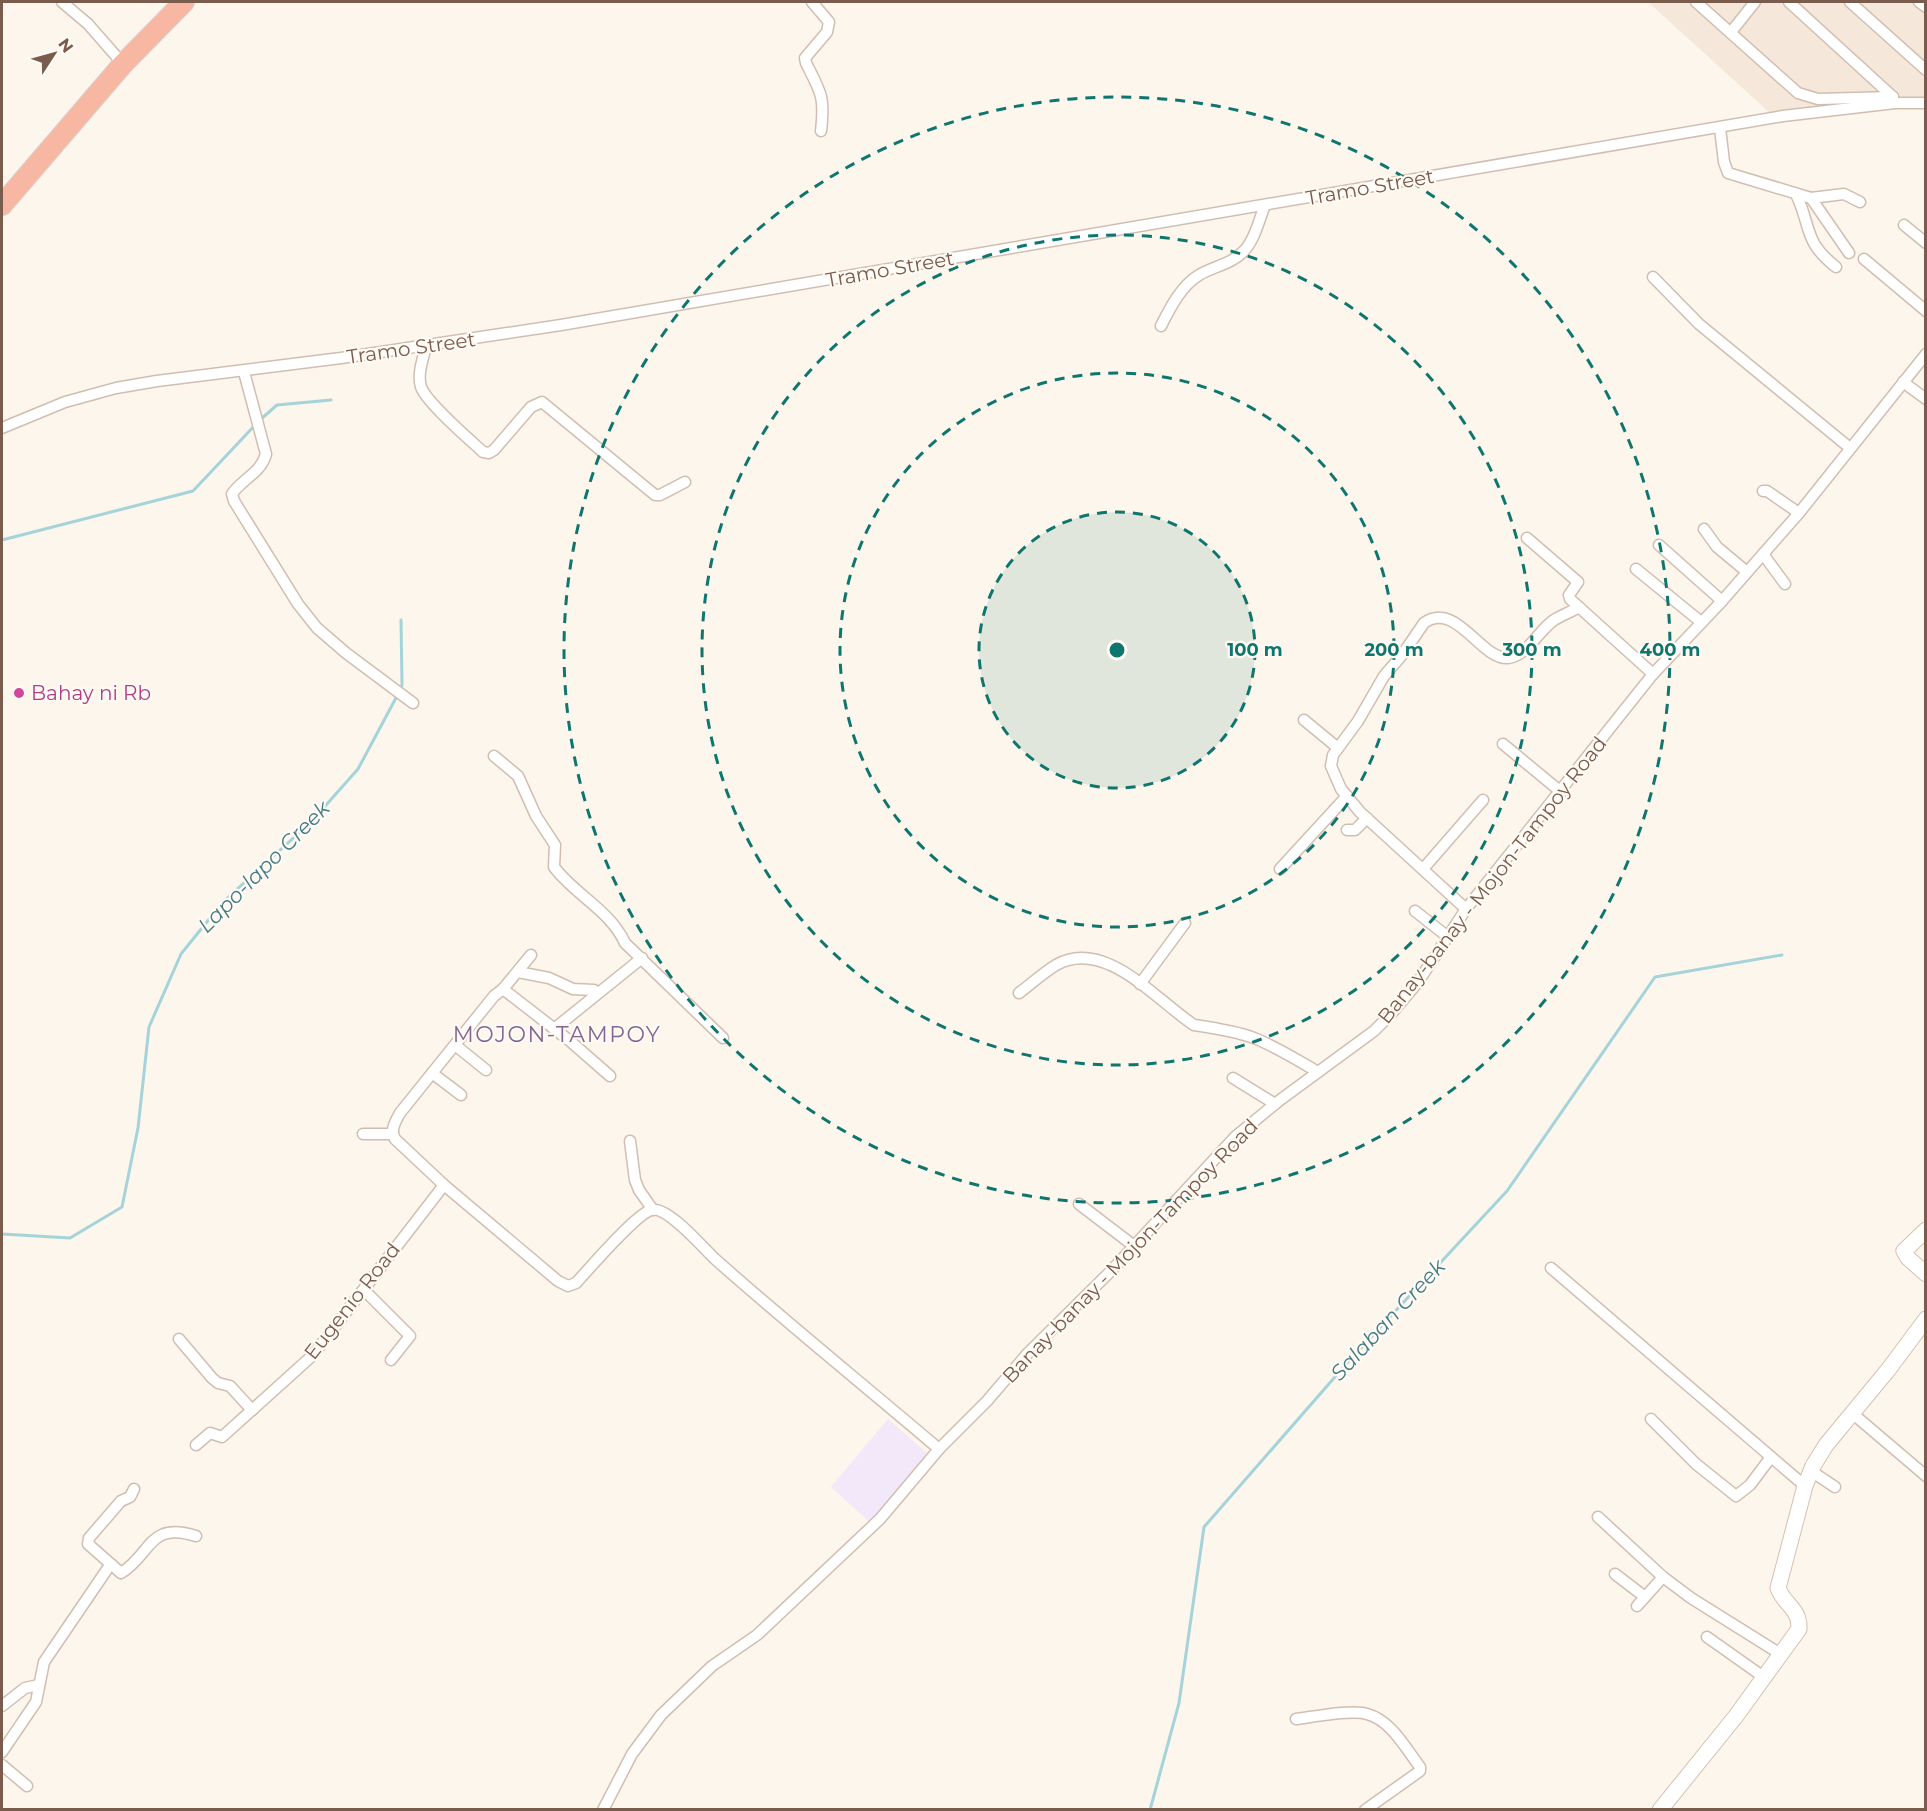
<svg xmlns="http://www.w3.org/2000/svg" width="1927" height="1811" viewBox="0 0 1927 1811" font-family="Montserrat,sans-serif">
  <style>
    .residential { fill: #f5e8da }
    .education { fill: #f3e8fa }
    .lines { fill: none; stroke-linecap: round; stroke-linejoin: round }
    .stream { stroke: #a5d3da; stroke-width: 3 }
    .street-casing { stroke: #d1beb0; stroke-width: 13 }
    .secondary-casing { stroke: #d6c0b0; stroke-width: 17 }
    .highway-casing { stroke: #dad1cd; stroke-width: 22 }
    .street { stroke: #fff; stroke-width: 10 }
    .secondary { stroke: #fff; stroke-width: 15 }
    .highway { stroke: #f7b7a3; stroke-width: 20 }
    .ring { fill: none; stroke: #0f766e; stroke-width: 3; stroke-dasharray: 10 8 }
    .hotel-dot { fill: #d1479c; stroke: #fffaf3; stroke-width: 2 }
    .labels { text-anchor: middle; stroke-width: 4.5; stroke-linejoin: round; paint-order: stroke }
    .street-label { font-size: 20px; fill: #7a5c4d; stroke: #fffaf3 }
    .hotel-label { font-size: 20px; fill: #b23c85; stroke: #fffaf3; text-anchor: start }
    .water-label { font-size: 21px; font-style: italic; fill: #437c86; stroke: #fffaf3 }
    .quarter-label { font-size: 22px; letter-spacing: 1.5px; fill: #846695; stroke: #fffaf3 }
    .centre { fill: #0f766e; stroke: #fffaf3; stroke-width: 3 }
    .ring-label { font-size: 18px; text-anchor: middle; font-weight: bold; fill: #0f766e; stroke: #fffaf3; stroke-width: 4.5; stroke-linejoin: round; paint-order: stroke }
  </style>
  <rect width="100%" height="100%" fill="#fdf6ec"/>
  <polygon class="residential" points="1648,2 1925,2 1925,101 1895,101 1770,113"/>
  <polygon class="education" points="888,1419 928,1454 871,1523 831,1487"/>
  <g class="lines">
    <g class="stream">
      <polyline points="261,419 277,405 331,400"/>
      <polyline points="2,540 193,491 256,424"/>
      <polyline points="400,690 402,685 401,620"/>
      <polyline points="2,1234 70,1238 122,1207 138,1128 149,1027 181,954 223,902 311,822 358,769 397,696"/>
      <polyline points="1150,1810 1179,1703 1204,1527 1348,1362 1507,1191 1655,977 1782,955"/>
    </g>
    <defs>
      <g id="street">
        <polyline points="62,2 88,24 123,64"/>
        <path d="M812,2l17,20 -2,10 -22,26 1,5c15,30 19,33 15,68"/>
        <polyline points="1696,2 1798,93 1818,99 1893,97"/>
        <polyline points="1789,2 1893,97"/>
        <polyline points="1850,2 1926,70"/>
        <polyline points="1919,2 1926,7"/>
        <polyline points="1731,32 1755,2"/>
        <polyline points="1720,128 1724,162 1728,173 1811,198 1844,194 1860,202"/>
        <path d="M1796,194c16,34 7,47 40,73"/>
        <polyline points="1811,198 1849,253"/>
        <polyline points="1904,225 1926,243"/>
        <polyline points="1864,259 1926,311"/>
        <polyline points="1653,277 1699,324 1850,448"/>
        <path d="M1161,326c9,-18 20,-40 38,-51 15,-9 33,-11 45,-24 11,-12 15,-31 21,-46"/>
        <path d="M426,346c-3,13 -9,28 -5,41 5,15 48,52 62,65l6,1 5,-3 37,-43 11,-5 113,93h5l25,-13"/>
        <path d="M244,372l22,82c-5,19 -24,25 -34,40l2,7 64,103 19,24 29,25 67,50"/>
        <polyline points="1903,382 1926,399"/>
        <polyline points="2,428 65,402 116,388 157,381 341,358 561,325 1783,116 1895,103 1926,103"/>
        <polyline points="1763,491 1767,491 1799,513"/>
        <polyline points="1704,529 1717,547 1747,572"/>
        <polyline points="1527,538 1578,582 1569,595 1570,599 1653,674"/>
        <polyline points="1659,545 1722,601"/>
        <polyline points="1763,554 1785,584"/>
        <polyline points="1636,569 1701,622"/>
        <polyline points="1304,720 1338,748"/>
        <polyline points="1503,744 1561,792"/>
        <path d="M494,756l24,20 18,40 19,29 -1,22c21,28 56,43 71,76l98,95"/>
        <polyline points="1347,830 1355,830 1367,818"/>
        <polyline points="1280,869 1347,796"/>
        <polyline points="1423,869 1483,800"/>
        <path d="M1466,909l-106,-97 -19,-23 -10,-23 2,-11 25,-34 26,-45 18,-21 22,-32c32,-23 57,37 84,35 19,-2 31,-28 46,-38 8,-5 17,-8 25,-13"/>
        <polyline points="1415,911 1448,937"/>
        <path d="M531,955l-28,34 -9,7 -94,117c-5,9 -10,17 -5,26l49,46 114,96 10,5 8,-3c13,-14 59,-68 75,-73 16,-5 52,38 64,49 73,65 149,126 224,190"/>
        <polyline points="518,972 549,978 573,989 594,990"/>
        <polyline points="1140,984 1185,923"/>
        <polyline points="503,989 570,1041 610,1076"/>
        <path d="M1019,993c12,-9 24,-20 37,-28 49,-28 101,36 138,60 20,3 41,6 60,13 23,9 43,22 64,34"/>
        <polyline points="554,1029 642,958"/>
        <polyline points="455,1045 486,1070"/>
        <polyline points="432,1073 461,1095"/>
        <polyline points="1233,1078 1275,1104"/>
        <polyline points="363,1134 392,1134"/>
        <polyline points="630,1141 635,1180 639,1190 653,1210"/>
        <polyline points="1079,1204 1134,1246"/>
        <polyline points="1551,1268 1805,1486"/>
        <polyline points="364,1290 410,1336 391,1360"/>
        <polyline points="179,1339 212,1378 218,1383 230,1386 252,1410"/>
        <polyline points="1852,1413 1926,1476"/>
        <polyline points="1651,1419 1696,1464 1736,1496 1750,1485 1771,1457"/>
        <polyline points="196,1445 210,1433 222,1437 313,1355 444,1185"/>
        <polyline points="1811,1471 1835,1487"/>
        <path d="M134,1489l-4,8 -9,4 -32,37 -1,6 33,29c31,-19 27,-52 75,-37"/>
        <polyline points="1598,1517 1663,1577 1691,1598 1782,1655"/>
        <polyline points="1615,1574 1645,1597"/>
        <polyline points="1637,1606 1663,1577"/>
        <polyline points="1707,1637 1765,1678"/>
        <polyline points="2,1706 25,1688 39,1685"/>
        <path d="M1296,1719c17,-2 56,-10 71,-5 24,6 39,35 53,53v4l-55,39"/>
        <polyline points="2,1752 36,1702 44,1662 110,1565"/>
        <polyline points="2,1765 27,1786"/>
        <polyline points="603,1810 632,1754 661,1715 712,1666 757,1635 880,1519 939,1449 987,1401 1028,1353 1112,1270 1236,1136 1280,1100 1374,1031 1391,1014 1418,982 1466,909 1653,674 1722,601 1799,513 1926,354"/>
      </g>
      <g id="secondary">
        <polyline points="1926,1230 1904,1251 1908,1258 1926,1274"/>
        <path d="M1660,1810l76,-94 63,-87c1,-21 -15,-24 -21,-41l27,-102 8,-20 13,-21 62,-75 38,-51"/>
      </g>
      <polyline id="highway" points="2,205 123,64 184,2"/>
    </defs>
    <use href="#street" class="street-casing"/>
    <use href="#secondary" class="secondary-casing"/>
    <use href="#highway" class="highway-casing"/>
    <use href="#street" class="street"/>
    <use href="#secondary" class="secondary"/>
    <use href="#highway" class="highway"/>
  </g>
  <circle cx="1117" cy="650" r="138" fill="#0f766e" fill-opacity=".12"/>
  <g class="ring">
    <circle cx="1117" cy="650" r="138"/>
    <circle cx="1117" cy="650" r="277"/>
    <circle cx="1117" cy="650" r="415"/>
    <circle cx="1117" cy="650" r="553"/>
  </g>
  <circle class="hotel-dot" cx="19" cy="693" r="6"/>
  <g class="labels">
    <g class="street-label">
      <text transform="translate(1370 187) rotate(-10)" y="7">Tramo Street</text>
      <text transform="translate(890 269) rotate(-10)" y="7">Tramo Street</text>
      <text transform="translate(411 348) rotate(-8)" y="7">Tramo Street</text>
      <text transform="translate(1492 880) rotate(-52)" y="7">Banay-banay - Mojon-Tampoy Road</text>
      <text transform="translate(1130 1251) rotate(-46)" y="7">Banay-banay - Mojon-Tampoy Road</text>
      <text transform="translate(352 1301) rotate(-52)" y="7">Eugenio Road</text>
    </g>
    <g class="hotel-label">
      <text x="31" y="700">Bahay ni Rb</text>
    </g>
    <g class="water-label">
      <text transform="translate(264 867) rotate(-45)" y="7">Lapo-lapo Creek</text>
      <text transform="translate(1388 1320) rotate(-47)" y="7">Salaban Creek</text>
    </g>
    <g class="quarter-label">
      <text x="557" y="1042">MOJON-TAMPOY</text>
    </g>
  </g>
  <circle cx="1117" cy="650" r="9" class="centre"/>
  <g class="ring-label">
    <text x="1255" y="656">100 m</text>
    <text x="1394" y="656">200 m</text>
    <text x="1532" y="656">300 m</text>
    <text x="1670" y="656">400 m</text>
  </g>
  <rect width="1927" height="1811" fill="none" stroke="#7a5c4d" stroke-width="6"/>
  <g transform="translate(54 54) rotate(54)" stroke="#fffaf3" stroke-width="4.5" paint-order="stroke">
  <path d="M0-4.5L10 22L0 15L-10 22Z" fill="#7a5c4d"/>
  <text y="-9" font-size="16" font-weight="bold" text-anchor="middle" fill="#7a5c4d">N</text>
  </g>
</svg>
